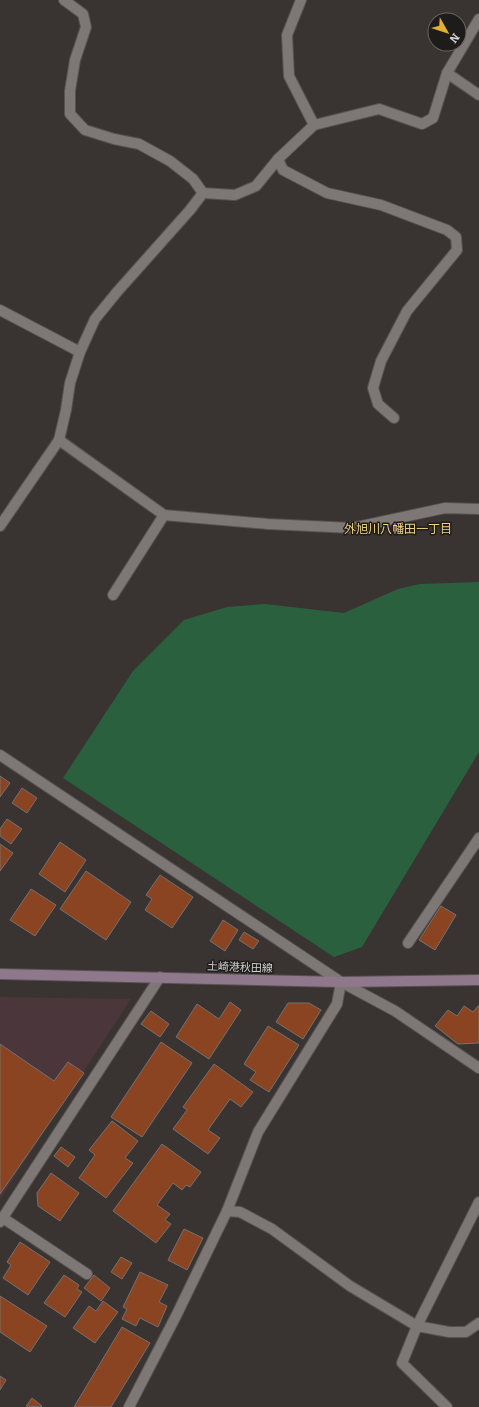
<svg xmlns="http://www.w3.org/2000/svg" width="479" height="1407" viewBox="0 0 479 1407" font-family="Bitter,'Noto Sans JP',serif">
  <style>
    .commercial { fill: #4b373b }
    .green { fill: #2b603e }
    .building { fill: #8a4421; stroke: #76716e }
    .lines { fill: none; stroke-linecap: round; stroke-linejoin: round }
    .minor-casing { stroke: #565351; stroke-width: 12 }
    .secondary-casing { stroke: #565351; stroke-width: 12 }
    .minor { stroke: #7d7775; stroke-width: 10 }
    .secondary { stroke: #90788c; stroke-width: 10 }
    .labels { text-anchor: middle; stroke-width: 3; stroke-linejoin: round; paint-order: stroke }
    .street-label { font-size: 11px; fill: #d5d2d1; stroke: #1e1c1b }
    .neighbourhood-label { font-size: 12px; fill: #f1d086; stroke: #1e1c1b }
  </style>
  <rect width="100%" height="100%" fill="#393432"/>
  <polygon class="commercial" points="0,997 131,999 0,1199"/>
  <polygon class="green" points="479,582 479,752 362,947 334,957 63,778 133,671 184,620 227,607 265,604 344,613 398,589 420,584"/>
  <g class="building">
    <polygon points="0,776 10,783 0,797"/>
    <polygon points="22,788 37,798 27,813 12,803"/>
    <polygon points="7,819 22,829 11,844 0,836 0,829"/>
    <polygon points="60,842 86,860 65,892 39,874"/>
    <polygon points="0,844 13,853 0,871"/>
    <polygon points="86,871 131,902 106,940 60,909"/>
    <polygon points="160,875 193,897 172,928 145,910 152,899 146,895"/>
    <polygon points="31,889 56,905 35,936 10,920"/>
    <polygon points="441,906 456,915 435,950 419,940"/>
    <polygon points="223,920 238,930 225,951 210,941"/>
    <polygon points="244,932 259,941 253,949 239,940"/>
    <polygon points="230,1002 241,1010 209,1059 176,1037 197,1004 219,1019"/>
    <polygon points="288,1003 309,1003 321,1010 303,1039 276,1022"/>
    <polygon points="479,1005 479,1043 458,1044 435,1026 448,1010 457,1016 464,1006 473,1012"/>
    <polygon points="151,1011 169,1024 160,1037 141,1024"/>
    <polygon points="268,1026 299,1045 269,1092 250,1080 256,1072 244,1064"/>
    <polygon points="161,1042 192,1063 142,1137 111,1117"/>
    <polygon points="0,1044 54,1081 68,1062 84,1073 0,1194"/>
    <polygon points="214,1064 253,1092 241,1107 230,1099 208,1130 220,1138 208,1154 173,1129 187,1110 183,1107"/>
    <polygon points="112,1121 138,1141 125,1158 133,1163 106,1198 79,1178 95,1155 89,1150"/>
    <polygon points="162,1144 201,1172 190,1187 186,1185 182,1190 173,1183 157,1205 170,1214 165,1220 171,1224 156,1243 113,1211"/>
    <polygon points="61,1147 75,1157 68,1167 54,1156"/>
    <polygon points="51,1173 79,1193 60,1221 38,1206 37,1193"/>
    <polygon points="184,1229 203,1238 187,1270 168,1260"/>
    <polygon points="20,1242 50,1262 28,1295 3,1278 11,1265 7,1262"/>
    <polygon points="121,1257 132,1263 122,1279 111,1272"/>
    <polygon points="140,1272 168,1285 159,1302 167,1306 158,1327 140,1318 136,1326 122,1319 127,1309 123,1307"/>
    <polygon points="64,1275 79,1285 77,1289 82,1292 65,1317 44,1303"/>
    <polygon points="94,1275 110,1288 101,1301 84,1288"/>
    <polygon points="0,1296 47,1326 30,1352 0,1332"/>
    <polygon points="103,1301 118,1312 95,1343 73,1328 89,1306 96,1311"/>
    <polygon points="122,1327 150,1343 111,1407 74,1407"/>
    <polygon points="0,1376 6,1380 0,1390"/>
    <polygon points="32,1398 42,1406 41,1407 26,1406"/>
  </g>
  <g class="lines">
    <defs>
      <g id="minor">
        <polyline points="64,0 83,14 86,27 75,60 70,91 70,114 85,130 114,139 139,144 170,161 193,179 203,193 235,195 256,186 278,159 314,125 379,109 422,124 433,118 447,73"/>
        <polyline points="301,0 287,35 289,76 314,125"/>
        <polyline points="479,19 447,73 479,95"/>
        <polyline points="278,159 283,170 327,193 381,205 447,230 456,237 457,250 407,311 381,361 373,388 378,404 394,418"/>
        <polyline points="0,310 80,352"/>
        <polyline points="59,440 164,515 268,524 352,528 445,508 479,509"/>
        <polyline points="0,526 59,440 66,410 70,383 80,352 95,319 117,292 190,210 203,193"/>
        <polyline points="113,595 164,515"/>
        <polyline points="0,755 341,982 395,1011 479,1068"/>
        <polyline points="408,943 479,838"/>
        <polyline points="227,1211 240,1212 272,1229 350,1286 417,1326 449,1332 466,1332 479,1323"/>
        <polyline points="3,1218 87,1274"/>
        <polyline points="0,1222 160,977"/>
        <polyline points="129,1407 176,1316 227,1211 258,1132 337,1004 341,982"/>
        <polyline points="447,1407 402,1363 417,1326 479,1202"/>
      </g>
      <polyline id="secondary" points="0,974 341,982 479,980"/>
    </defs>
    <use href="#minor" class="minor-casing"/>
    <use href="#secondary" class="secondary-casing"/>
    <use href="#minor" class="minor"/>
    <use href="#secondary" class="secondary"/>
  </g>
  <g class="labels">
    <g class="street-label">
      <text transform="translate(240 967) rotate(2)" y="4">土崎港秋田線</text>
    </g>
    <g class="neighbourhood-label">
      <text x="398" y="533">外旭川八幡田一丁目</text>
    </g>
  </g>
  <g transform="translate(447 32) rotate(129)"><circle r="19" fill="#1e1c1b" stroke="#676564"/>
  <path d="M0-3L7 15L0 10L-7 15Z" fill="#dfb034"/>
  <text y="-6" font-size="11" font-weight="bold" text-anchor="middle" fill="#d5d2d1">N</text>
  </g>
</svg>
